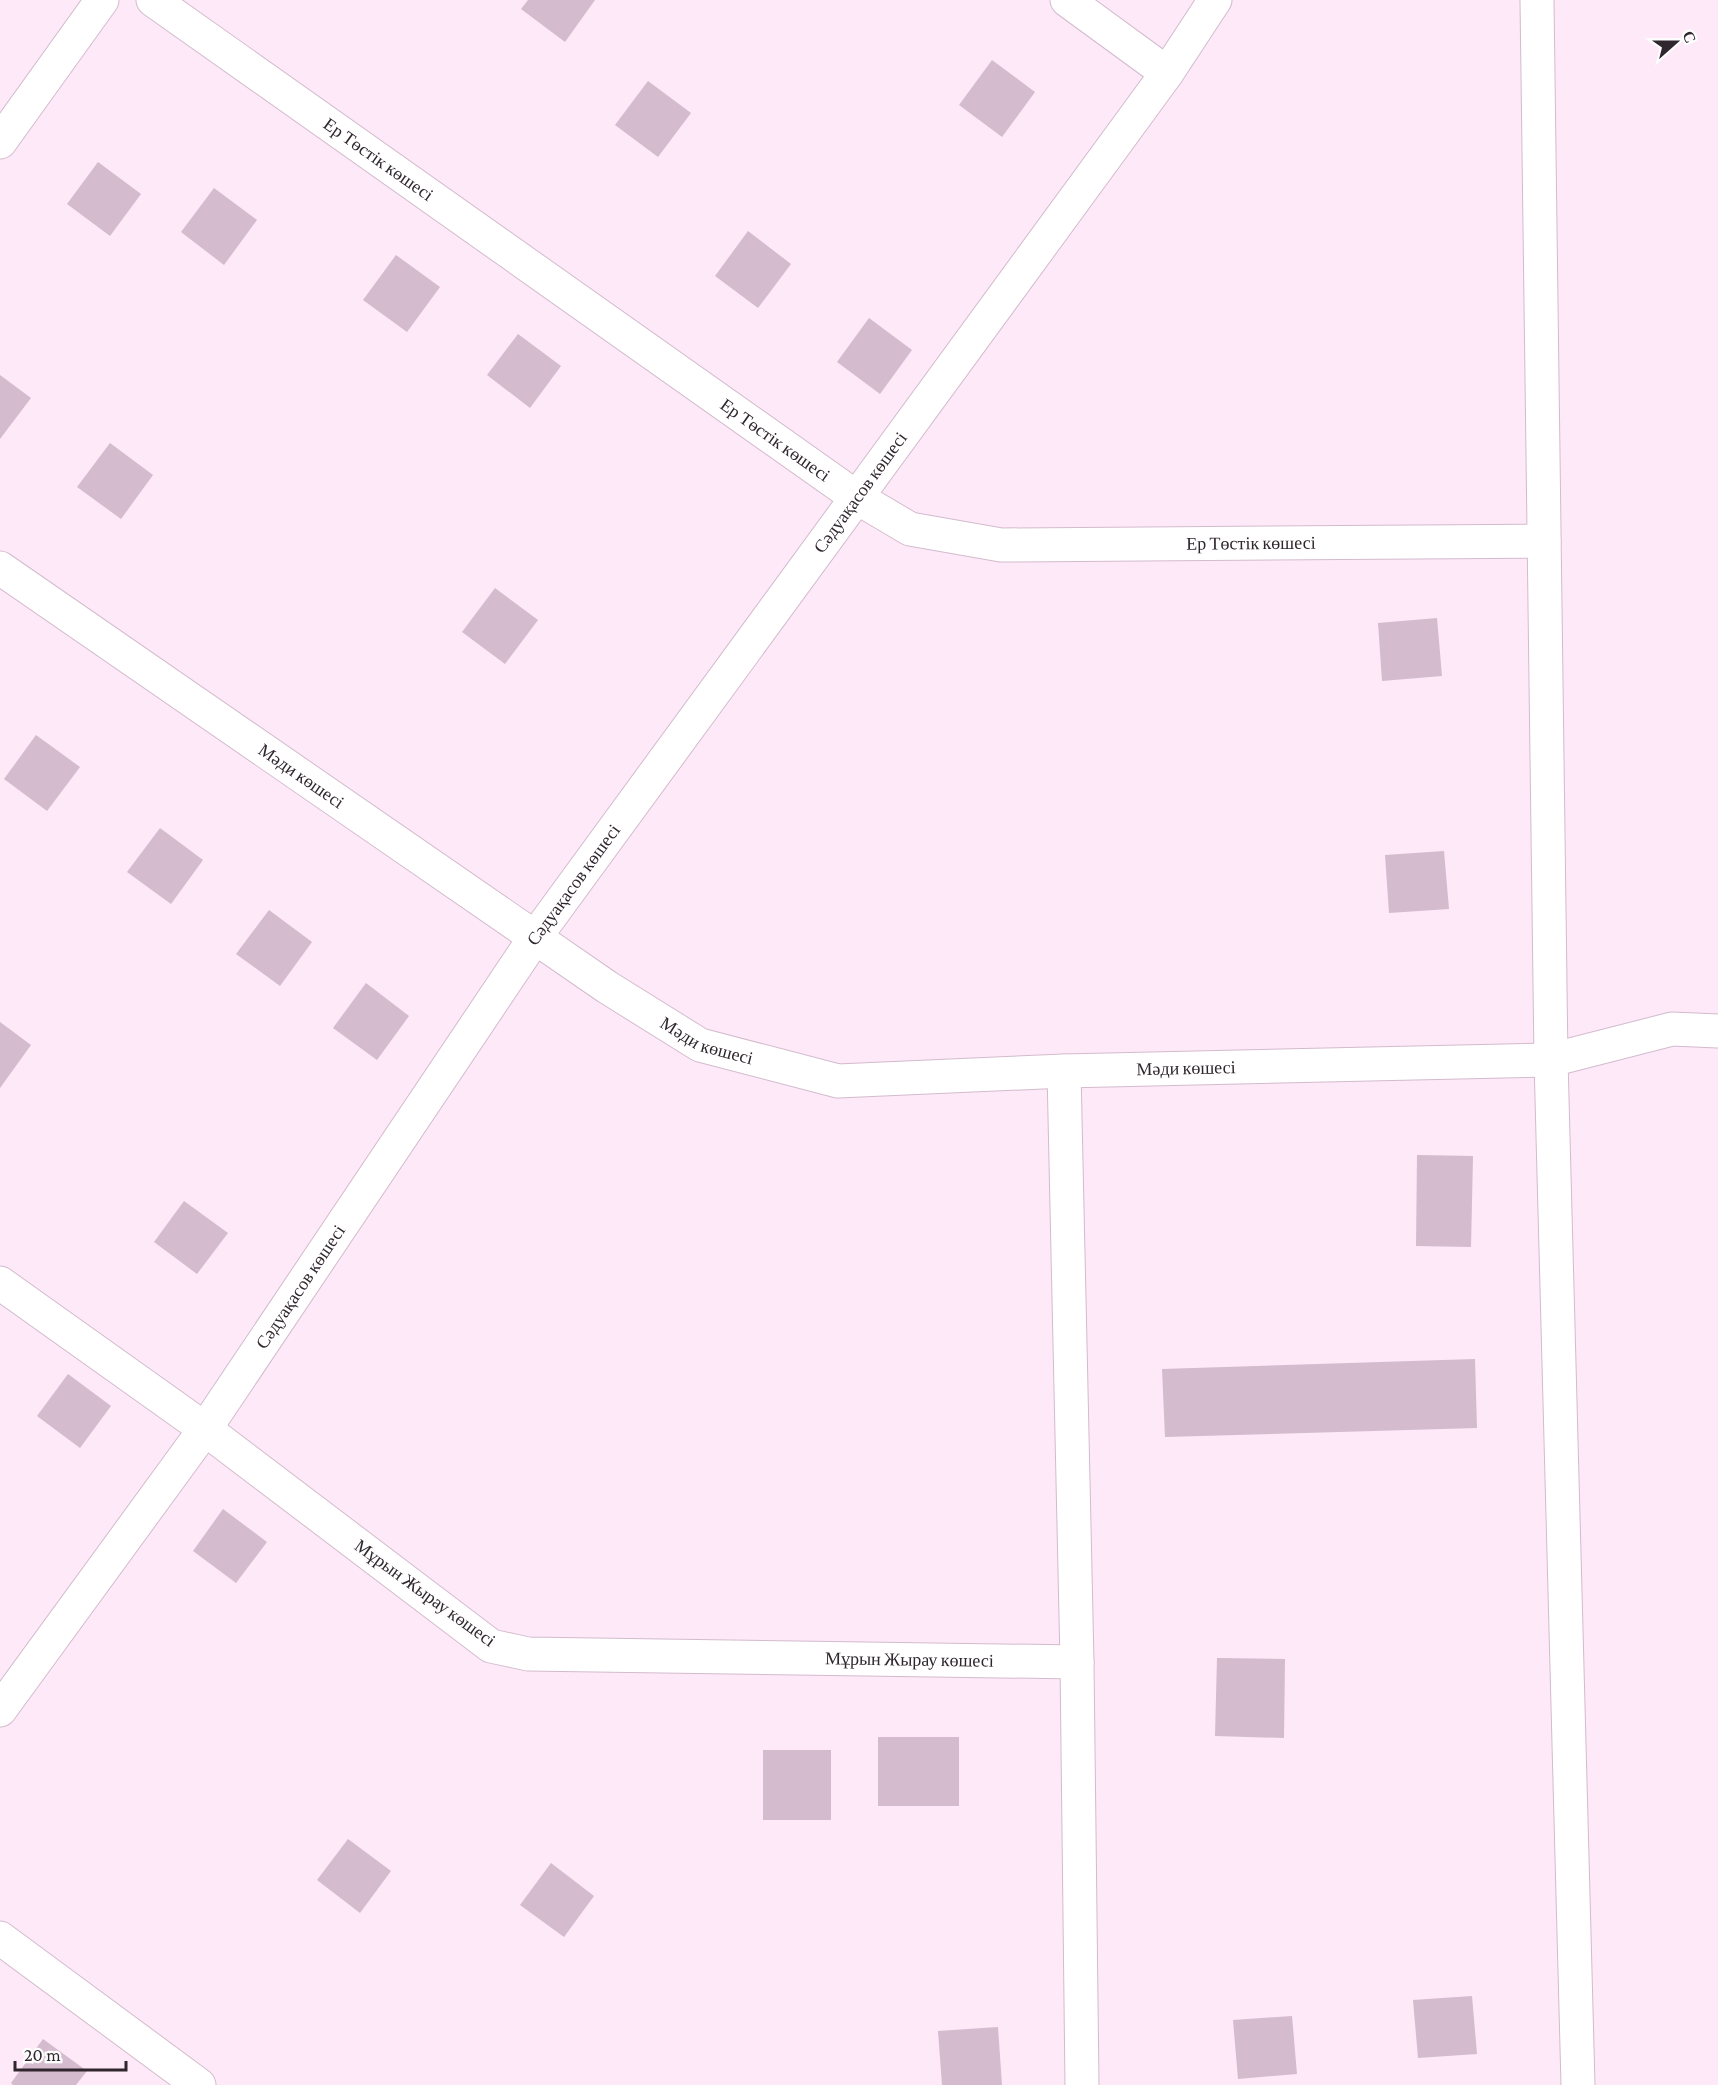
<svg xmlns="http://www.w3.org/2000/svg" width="1718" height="2085" viewBox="0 0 1718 2085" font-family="'Crimson Pro',serif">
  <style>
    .building { fill: #d4bbce }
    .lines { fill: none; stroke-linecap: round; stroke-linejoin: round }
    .minor-casing { stroke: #d3bbcd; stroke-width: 35 }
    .minor { stroke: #fff; stroke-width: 33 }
    .labels { text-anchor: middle; stroke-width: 4.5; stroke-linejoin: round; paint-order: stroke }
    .street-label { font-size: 18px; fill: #30272e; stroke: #fdfdfd }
  </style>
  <rect width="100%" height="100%" fill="#fde9f8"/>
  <g class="building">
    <polygon points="528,0 595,0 565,42 521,9"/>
    <polygon points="992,60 1035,92 1002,137 959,105"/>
    <polygon points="648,81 691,113 658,157 615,125"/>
    <polygon points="98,162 141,194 110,236 67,204"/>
    <polygon points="214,188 257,220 224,265 181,232"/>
    <polygon points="748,231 791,264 758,308 715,276"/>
    <polygon points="396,255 440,287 407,332 363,300"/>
    <polygon points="869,318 912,350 880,394 837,362"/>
    <polygon points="518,334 561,366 530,408 487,375"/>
    <polygon points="0,375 31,398 0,439"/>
    <polygon points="110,443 153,475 121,519 77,487"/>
    <polygon points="495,588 538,620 505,664 462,632"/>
    <polygon points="1437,618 1442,676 1382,681 1378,623"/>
    <polygon points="36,735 80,767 47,811 4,779"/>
    <polygon points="160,828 203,860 171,904 127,872"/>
    <polygon points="1444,851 1449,909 1389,913 1385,855"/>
    <polygon points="269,910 312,942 280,986 236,954"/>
    <polygon points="366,983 409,1016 377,1060 333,1028"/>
    <polygon points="0,1022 31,1045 0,1088"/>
    <polygon points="1417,1155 1473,1156 1471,1247 1416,1246"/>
    <polygon points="184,1201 228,1233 197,1274 154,1242"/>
    <polygon points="1475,1359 1477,1428 1165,1437 1162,1369"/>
    <polygon points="68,1374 111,1406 80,1448 37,1416"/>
    <polygon points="223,1509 267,1542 236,1583 193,1551"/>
    <polygon points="1217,1658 1285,1659 1284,1738 1215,1736"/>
    <rect x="878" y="1737" width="81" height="69"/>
    <rect x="763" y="1750" width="68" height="70"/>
    <polygon points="348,1839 391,1871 360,1913 317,1880"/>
    <polygon points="551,1863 594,1896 564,1937 520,1905"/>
    <polygon points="1472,1996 1477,2054 1418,2058 1413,2000"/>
    <polygon points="1292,2016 1297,2074 1238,2079 1233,2020"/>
    <polygon points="998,2027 1002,2085 942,2085 938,2031"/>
    <polygon points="43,2039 87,2071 76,2085 13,2085 11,2083"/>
  </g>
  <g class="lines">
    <defs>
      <g id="minor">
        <path id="s1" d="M153,0l703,497 54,32 91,16 543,-4"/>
        <polyline points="1067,0 1167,73"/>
        <polyline points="1537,0 1551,1060 1578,2085"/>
        <polyline points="0,142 102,0"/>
        <path id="s2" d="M0,568l607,419 93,58 138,36 226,-10 487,-11 121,-31 46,2"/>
        <polyline points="1064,1071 1077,1662 1082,2085"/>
        <path id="s3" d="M0,1283l205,146 286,217 37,8 549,8"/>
        <path id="s4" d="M0,1710l205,-281 331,-493 631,-863 48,-73"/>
        <polyline points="0,1938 199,2085"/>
      </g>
    </defs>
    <use href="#minor" class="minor-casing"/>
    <use href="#minor" class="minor"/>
  </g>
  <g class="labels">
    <g class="street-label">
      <text dy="6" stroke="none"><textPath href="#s1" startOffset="276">Ер Төстік көшесі</textPath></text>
      <text dy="6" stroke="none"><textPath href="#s1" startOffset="762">Ер Төстік көшесі</textPath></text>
      <text dy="6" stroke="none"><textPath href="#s4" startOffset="1491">Сәдуақасов көшесі</textPath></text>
      <text dy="6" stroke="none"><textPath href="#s1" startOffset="1266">Ер Төстік көшесі</textPath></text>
      <text dy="6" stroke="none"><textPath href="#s2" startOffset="366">Мәди көшесі</textPath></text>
      <text dy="6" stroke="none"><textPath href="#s4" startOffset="1005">Сәдуақасов көшесі</textPath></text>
      <text dy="6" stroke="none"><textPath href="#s2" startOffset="852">Мәди көшесі</textPath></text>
      <text dy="6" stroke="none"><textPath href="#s2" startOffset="1338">Мәди көшесі</textPath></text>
      <text dy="6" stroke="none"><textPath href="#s4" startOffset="519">Сәдуақасов көшесі</textPath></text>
      <text transform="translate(425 1593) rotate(36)" y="6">Мұрын Жырау көшесі</text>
      <text dy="6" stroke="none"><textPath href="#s3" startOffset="1030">Мұрын Жырау көшесі</textPath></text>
    </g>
  </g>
  <g transform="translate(1676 42) rotate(69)" stroke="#fdfdfd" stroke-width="4.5" paint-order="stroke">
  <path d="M0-4.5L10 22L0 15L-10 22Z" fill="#30272e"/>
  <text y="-9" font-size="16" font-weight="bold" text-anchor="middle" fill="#30272e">С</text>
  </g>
  <path d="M15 2061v9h111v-9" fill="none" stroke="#30272e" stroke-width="3"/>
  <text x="24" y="2061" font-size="18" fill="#30272e" stroke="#fdfdfd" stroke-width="4.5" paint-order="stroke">20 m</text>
</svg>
